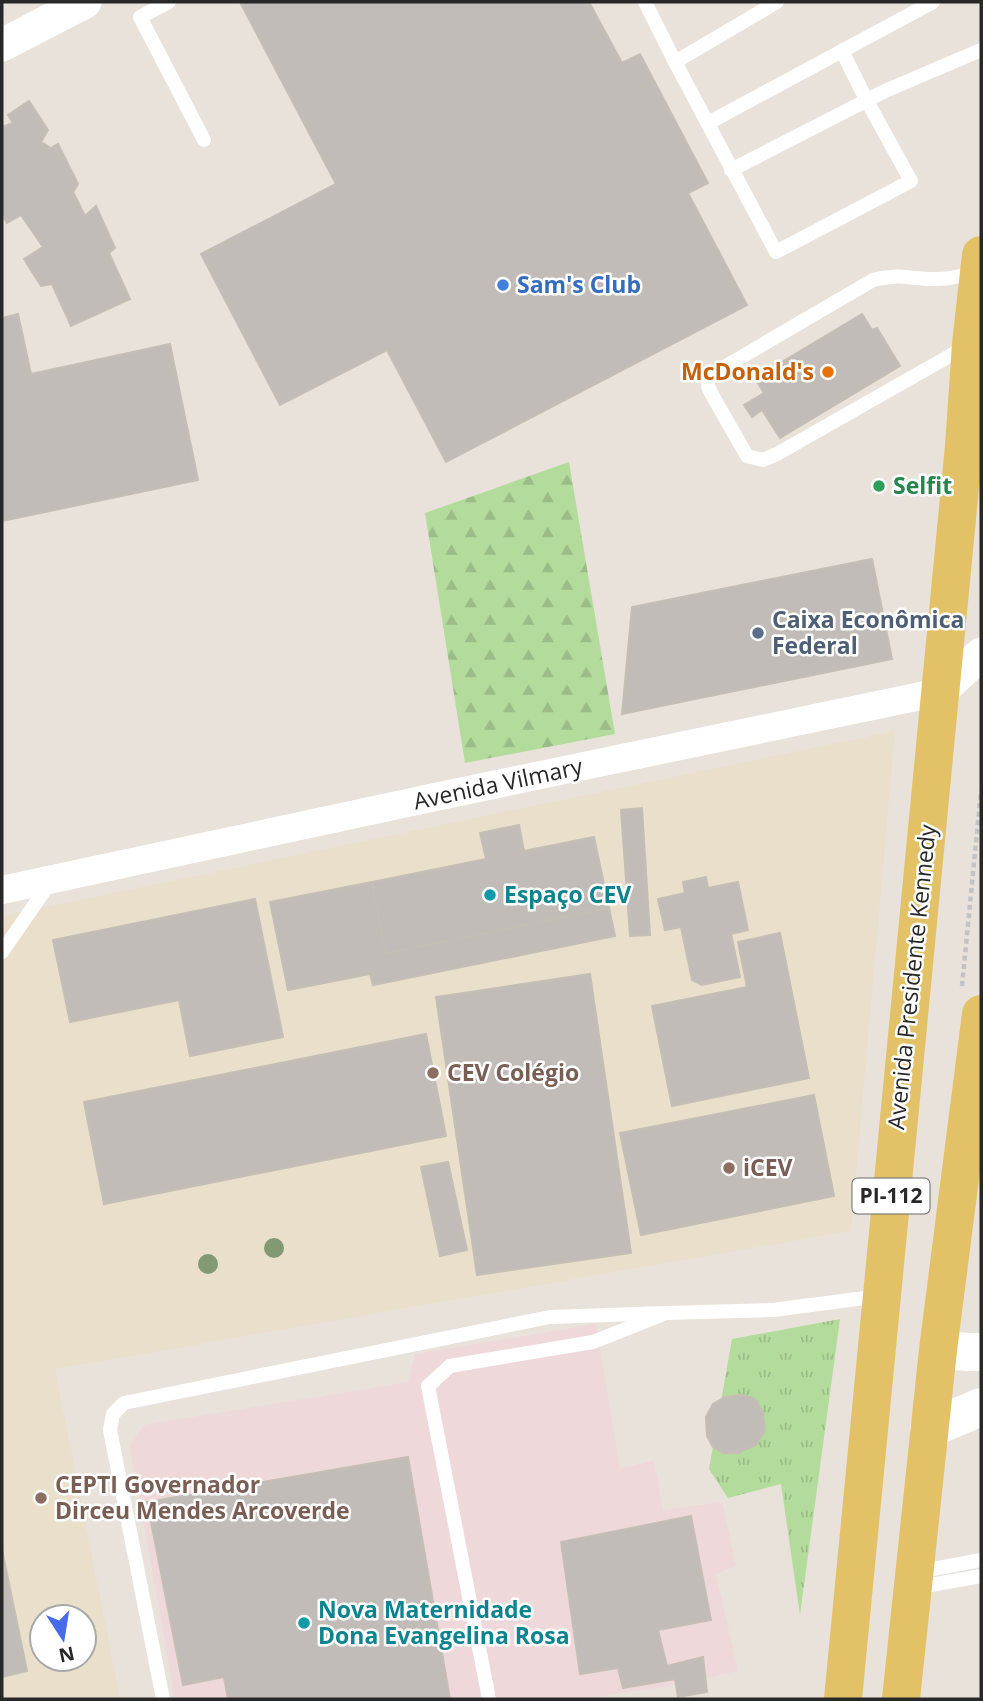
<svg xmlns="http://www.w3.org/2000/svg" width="983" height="1701" viewBox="0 0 983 1701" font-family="'Open Sans',sans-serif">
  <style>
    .education { fill: #e9dfcb; fill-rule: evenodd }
    .medical { fill: #efd8da }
    .grass { fill: url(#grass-tufts) }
    .forest { fill: url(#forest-firs) }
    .building { fill: #c1bcb7; stroke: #c4beb5; stroke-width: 2 }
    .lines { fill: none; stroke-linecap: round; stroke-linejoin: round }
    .path { stroke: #c3c3c3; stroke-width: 4.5; stroke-dasharray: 5 3.5; stroke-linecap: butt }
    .service { stroke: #fff; stroke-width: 14 }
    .minor { stroke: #fff; stroke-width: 28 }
    .tertiary { stroke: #fff; stroke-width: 33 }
    .secondary { stroke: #fff; stroke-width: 38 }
    .primary { stroke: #e3c166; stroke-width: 38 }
    .tree { fill: #829973 }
    .shop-dot { fill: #3f7fe0; stroke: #fff; stroke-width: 2.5 }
    .food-dot { fill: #e8710a; stroke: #fff; stroke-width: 2.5 }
    .leisure-dot { fill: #2e9e5b; stroke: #fff; stroke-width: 2.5 }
    .service-dot { fill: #5c6f8a; stroke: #fff; stroke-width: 2.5 }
    .culture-dot { fill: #0f9aa8; stroke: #fff; stroke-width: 2.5 }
    .education-dot { fill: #8d6e63; stroke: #fff; stroke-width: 2.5 }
    .labels { text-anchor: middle; stroke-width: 5; stroke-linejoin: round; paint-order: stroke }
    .shield { fill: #fff; stroke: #686868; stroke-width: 2 }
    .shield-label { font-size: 21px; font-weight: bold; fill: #282828 }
    .shop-label { font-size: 23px; font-weight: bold; fill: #366cbe; stroke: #fff; text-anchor: start }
    .food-label { font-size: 23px; font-weight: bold; fill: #c56008; stroke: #fff; text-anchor: end }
    .leisure-label { font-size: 23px; font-weight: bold; fill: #27864d; stroke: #fff; text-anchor: start }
    .service-label { font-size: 23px; font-weight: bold; fill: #4e5e75; stroke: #fff; text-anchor: start }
    .street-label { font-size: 23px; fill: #282828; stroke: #fff }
    .culture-label { font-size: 23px; font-weight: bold; fill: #0d838f; stroke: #fff; text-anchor: start }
    .education-label { font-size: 23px; font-weight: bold; fill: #785e54; stroke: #fff; text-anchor: start }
  </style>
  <defs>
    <pattern id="grass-tufts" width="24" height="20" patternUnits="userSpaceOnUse" patternTransform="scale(1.75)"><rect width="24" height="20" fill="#b3db9b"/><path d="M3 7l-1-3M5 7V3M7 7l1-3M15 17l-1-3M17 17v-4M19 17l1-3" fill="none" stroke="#9abc86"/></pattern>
    <pattern id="forest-firs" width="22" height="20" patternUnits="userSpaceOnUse" patternTransform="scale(1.75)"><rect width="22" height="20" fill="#b3db9b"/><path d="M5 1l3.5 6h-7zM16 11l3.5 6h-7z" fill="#9abc86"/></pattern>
  </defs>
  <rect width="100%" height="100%" fill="#e9e2da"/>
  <path class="education" d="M895,731l-44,500 -796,138 65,330h-118v-783zM42,1617h42v42h-42z"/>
  <polygon class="medical" points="596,1324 620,1468 654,1461 663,1510 722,1502 736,1566 716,1574 738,1671 667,1686 587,1699 175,1699 130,1446 144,1425 408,1382 415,1354"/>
  <polygon class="grass" points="840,1319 800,1615 781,1484 728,1498 709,1469 732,1339"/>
  <polygon class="forest" points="569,462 615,734 465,763 425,513"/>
  <g class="building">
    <polygon points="240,2 589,2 622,63 640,54 708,183 688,193 747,305 446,462 387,350 280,405 201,254 336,184"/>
    <polygon points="29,101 48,130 41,142 51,148 58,144 78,184 73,192 85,216 96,206 115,248 109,253 130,299 71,326 52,284 41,286 24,259 43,247 21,215 7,223 2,215 2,127 13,123 8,115"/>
    <polygon points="18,314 31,374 170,344 198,480 2,521 2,318"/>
    <polygon points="862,314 872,330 877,328 900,366 780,438 762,410 752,417 744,405 764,393 755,378"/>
    <polygon points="872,559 892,659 622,714 632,607"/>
    <polygon points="642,808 650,935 630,936 621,810"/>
    <polygon points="519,825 524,851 594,837 609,908 386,953 372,882 486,859 480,833"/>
    <polygon points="706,877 708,888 738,882 748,930 731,934 740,977 702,985 692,980 681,927 665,930 658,899 685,893 683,882"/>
    <polygon points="372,882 386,953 609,908 615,936 373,985 370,974 288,990 270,902"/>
    <polygon points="255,899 283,1037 190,1056 179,1000 70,1022 53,940"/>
    <polygon points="780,933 809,1078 672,1106 652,1006 747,987 738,942"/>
    <polygon points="590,974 631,1253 477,1275 436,997"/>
    <polygon points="426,1034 446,1136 104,1204 84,1102"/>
    <polygon points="814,1095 834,1196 641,1235 620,1133"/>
    <polygon points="448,1162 467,1250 440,1256 421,1167"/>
    <polygon points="741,1395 754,1398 763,1412 765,1430 756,1445 738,1453 723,1453 713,1447 707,1436 706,1417 713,1404 725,1397"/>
    <polygon points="408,1457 450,1699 228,1699 224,1677 183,1685 147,1502"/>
    <polygon points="691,1516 711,1620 658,1630 667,1666 703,1657 707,1692 678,1697 675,1679 623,1688 618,1668 580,1674 561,1542"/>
    <polygon points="2,1550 27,1671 2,1677"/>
  </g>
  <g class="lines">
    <polyline class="path" points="962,986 981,791"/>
    <g class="service">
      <polyline points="169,2 140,17 204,140"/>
      <polyline points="645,2 675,62 776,252 911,181 867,101 842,51"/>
      <polyline points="675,62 777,2"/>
      <polyline points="708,123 933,2"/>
      <polyline points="731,170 885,91 981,50"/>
      <path d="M967,346l-190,108 -14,6 -16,-4 -36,-63 -3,-7 1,-10 164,-96c25,-7 37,-1 61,-1 15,1 30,-4 44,-7"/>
      <polyline points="2,952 51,881"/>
      <polyline points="917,1572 981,1560"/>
      <polyline points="914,1588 981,1576"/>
      <polyline points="163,1699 110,1430 113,1414 124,1403 550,1317 666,1313"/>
      <polyline points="489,1699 428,1386 450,1366 593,1342 666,1313 773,1310 880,1296"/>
    </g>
    <polyline class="minor" points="2,890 435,797 940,692"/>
    <g class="tertiary">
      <polyline points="2,45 85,2"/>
      <polyline points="940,692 981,654"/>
    </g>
    <g class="secondary">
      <polyline points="938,1350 969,1352 981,1352"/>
      <polyline points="929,1429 981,1407"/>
    </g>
    <g class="primary">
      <polyline points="843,1699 964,446 971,344 981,255"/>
      <polyline points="901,1699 938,1350 981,1014"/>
    </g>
  </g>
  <g class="tree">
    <circle cx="274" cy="1248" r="10"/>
    <circle cx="208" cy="1264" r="10"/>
  </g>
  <circle class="shop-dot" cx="503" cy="285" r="7"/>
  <circle class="food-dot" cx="828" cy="372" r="7"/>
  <circle class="leisure-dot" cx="879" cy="486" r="7"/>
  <circle class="service-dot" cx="758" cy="633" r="7"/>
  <g class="culture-dot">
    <circle cx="490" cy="895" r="7"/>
    <circle cx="304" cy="1623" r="7"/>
  </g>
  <g class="education-dot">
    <circle cx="433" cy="1073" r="7"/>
    <circle cx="729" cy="1168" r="7"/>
    <circle cx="41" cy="1498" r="7"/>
  </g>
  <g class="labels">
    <rect class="shield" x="852.5" y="1178.5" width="77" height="35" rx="5"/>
    <g class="shield-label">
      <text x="891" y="1203">PI-112</text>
    </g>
    <g class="shop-label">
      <text x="517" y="293">Sam's Club</text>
    </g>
    <g class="food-label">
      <text x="814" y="380">McDonald's</text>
    </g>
    <g class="leisure-label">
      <text x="893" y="494">Selfit</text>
    </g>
    <g class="service-label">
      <text x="772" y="628">Caixa Econômica<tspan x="772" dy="26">Federal</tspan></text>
    </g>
    <g class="street-label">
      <text transform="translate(498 784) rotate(-12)" y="8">Avenida Vilmary</text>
      <text transform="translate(912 977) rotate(-84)" y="8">Avenida Presidente Kennedy</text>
    </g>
    <g class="culture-label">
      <text x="504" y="903">Espaço CEV</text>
      <text x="318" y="1618">Nova Maternidade<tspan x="318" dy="26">Dona Evangelina Rosa</tspan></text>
    </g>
    <g class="education-label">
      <text x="447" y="1081">CEV Colégio</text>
      <text x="743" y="1176">iCEV</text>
      <text x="55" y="1493">CEPTI Governador<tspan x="55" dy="26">Dirceu Mendes Arcoverde</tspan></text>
    </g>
  </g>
  <rect width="983" height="1701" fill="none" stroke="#282828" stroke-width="7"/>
  <g transform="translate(63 1638) rotate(168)"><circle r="33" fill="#ffffff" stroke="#a9a9a9" stroke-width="2"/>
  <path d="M0-5L12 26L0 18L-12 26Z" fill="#486be9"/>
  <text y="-10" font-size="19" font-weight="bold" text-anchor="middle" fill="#282828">N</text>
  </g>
</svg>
